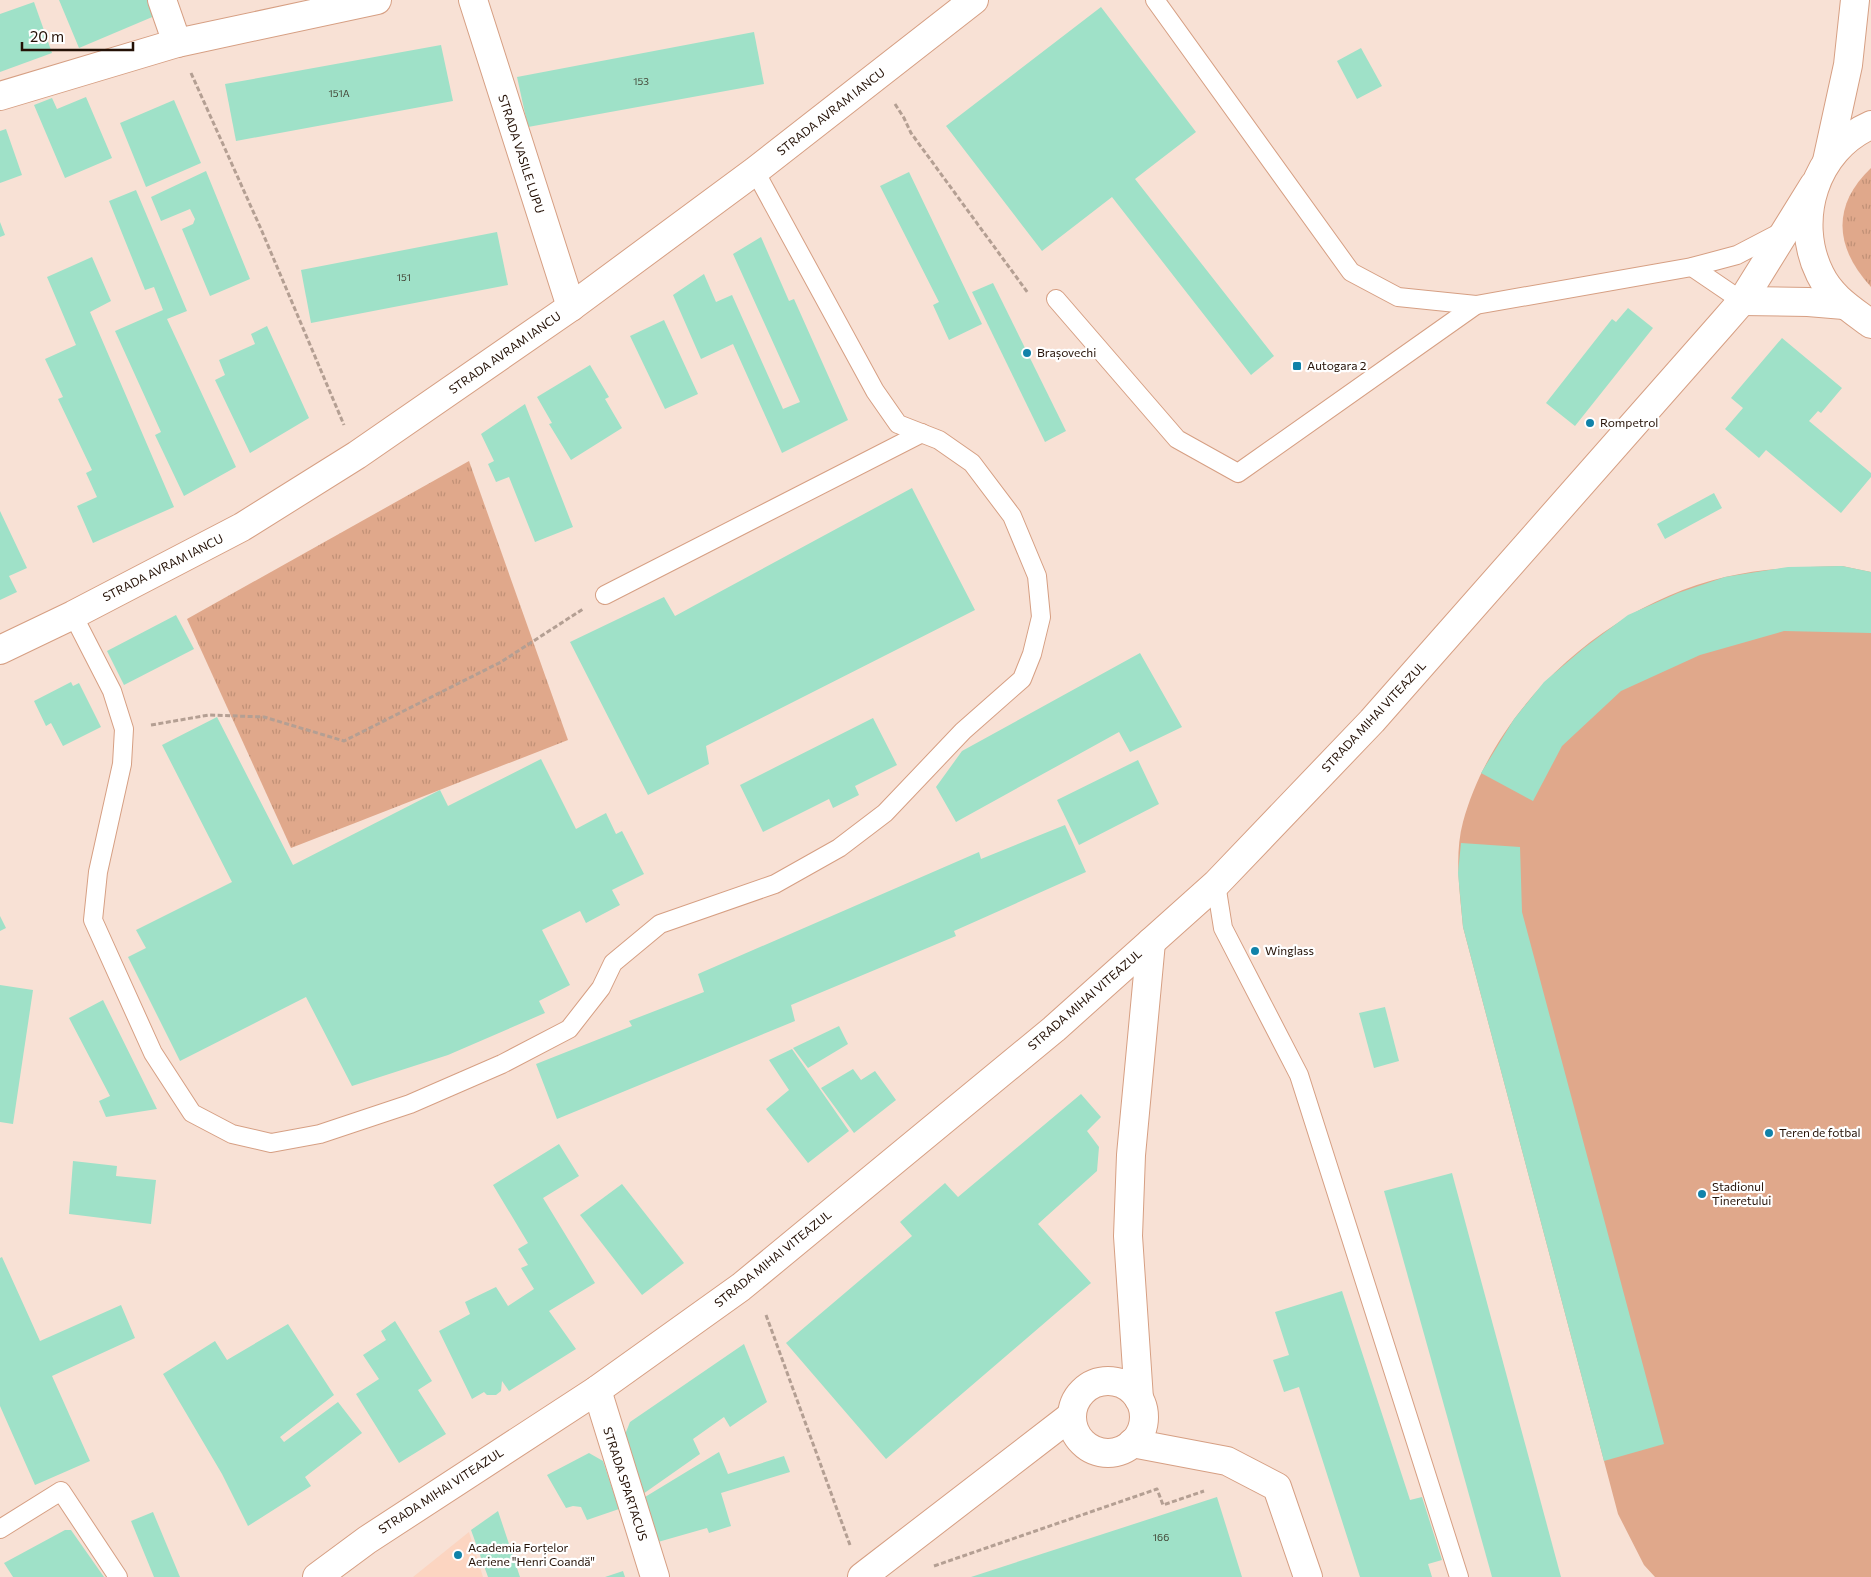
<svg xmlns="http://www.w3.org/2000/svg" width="1871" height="1577" viewBox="0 0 1871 1577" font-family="Commissioner,sans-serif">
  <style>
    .built { fill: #fcd5c1 }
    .grass { fill: url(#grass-tufts) }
    .garden { fill: #e0a88b }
    .building { fill: #9fe1c8 }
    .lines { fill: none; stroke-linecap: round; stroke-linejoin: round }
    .service-casing { stroke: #d69f83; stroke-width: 20 }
    .minor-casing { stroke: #d69f83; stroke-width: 30 }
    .tertiary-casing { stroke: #d69f83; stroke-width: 30 }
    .primary-casing { stroke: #d69f83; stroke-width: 30 }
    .path { stroke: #b49f93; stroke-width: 3; stroke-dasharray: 5 2.5; stroke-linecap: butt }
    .service { stroke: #fff; stroke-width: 18 }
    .minor { stroke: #fff; stroke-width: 28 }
    .tertiary { stroke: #fff; stroke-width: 28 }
    .primary { stroke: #fff; stroke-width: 28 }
    .poi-dot { fill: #1082a9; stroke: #fff; stroke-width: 2 }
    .labels { text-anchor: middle; stroke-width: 4.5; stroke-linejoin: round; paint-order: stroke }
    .number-label { font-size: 10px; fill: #434536 }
    .street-label { font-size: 12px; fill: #241106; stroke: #fff }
    .poi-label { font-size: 12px; fill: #241106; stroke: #fff; text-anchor: start }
  </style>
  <defs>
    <pattern id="grass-tufts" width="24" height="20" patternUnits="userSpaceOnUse" patternTransform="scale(1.25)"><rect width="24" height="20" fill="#e0a88b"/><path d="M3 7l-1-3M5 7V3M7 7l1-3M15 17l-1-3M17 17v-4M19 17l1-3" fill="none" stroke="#c09076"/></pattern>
  </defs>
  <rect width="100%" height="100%" fill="#f8e1d5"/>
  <polygon class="built" points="469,1532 483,1577 413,1577"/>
  <g class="grass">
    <path d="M1871,168v119c-36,-39 -40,-81 0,-119z"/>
    <polygon points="469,461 568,740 291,848 187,619"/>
  </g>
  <path class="garden" d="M1842,566l29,6v1005h-216l-11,-12 -26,-51 -155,-587c-3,-34 -9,-72 0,-105 32,-117 145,-218 262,-245 38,-9 78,-10 117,-11z"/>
  <g class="building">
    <polygon points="59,0 151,0 157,15 79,48"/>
    <polygon points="34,2 52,53 0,72 0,14"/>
    <polygon points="1101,7 1196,132 1135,179 1274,356 1251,375 1112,197 1042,251 946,126"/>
    <polygon points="754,32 764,84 528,127 517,77"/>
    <polygon points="441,45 453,101 236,141 225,84"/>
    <polygon points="1361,48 1382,86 1357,99 1337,61"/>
    <polygon points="86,97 112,158 65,178 34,105 52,98 57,109"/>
    <polygon points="174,100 201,163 146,187 120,123"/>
    <polygon points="6,129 22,175 0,183 0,131"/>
    <polygon points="206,171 250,279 210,296 182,229 193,224 195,219 190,209 161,221 151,197"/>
    <polygon points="909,172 982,324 949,340 933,305 939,302 880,186"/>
    <polygon points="136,190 187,311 167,319 236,467 184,496 155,435 161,432 115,331 163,310 154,287 145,290 109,201"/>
    <polygon points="0,222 5,235 0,237"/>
    <polygon points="497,232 508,285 311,323 301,270"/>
    <polygon points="761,237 789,301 794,299 848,420 782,453 733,344 701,359 673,295 704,274 716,302 732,295 783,409 800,402 733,254"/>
    <polygon points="92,257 111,301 90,312 174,507 93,543 77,506 97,497 86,473 92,470 58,399 63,397 45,359 76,345 47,277"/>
    <polygon points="993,283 1066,431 1045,442 972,292"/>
    <polygon points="1628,308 1653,328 1575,426 1546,403 1612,319 1616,322"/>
    <polygon points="664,320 698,394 665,409 630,336"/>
    <polygon points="267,326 309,418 250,453 215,380 225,375 219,360 255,344 251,334"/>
    <polygon points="1782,338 1842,388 1821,413 1818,411 1809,421 1871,473 1871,477 1841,513 1766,450 1759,458 1725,429 1743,408 1731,398"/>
    <polygon points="590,365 609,397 605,399 622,428 571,460 549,424 552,423 537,397"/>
    <polygon points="525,404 573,527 535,542 509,477 496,482 488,464 494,461 481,434"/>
    <polygon points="912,488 975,610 706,746 709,764 648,795 570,642 664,597 675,616"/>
    <polygon points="1714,493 1722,508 1665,539 1657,524"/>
    <polygon points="0,511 27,568 9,576 17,592 0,600"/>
    <polygon points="1842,566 1871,572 1871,633 1784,631 1700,655 1621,691 1562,746 1533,801 1481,773 1514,719 1544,682 1584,648 1628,615 1678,593 1725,577 1788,567"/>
    <polygon points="176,615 194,649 124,685 107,651"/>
    <polygon points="1140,653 1182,727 1130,752 1119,732 956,822 936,787 962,751"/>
    <polygon points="71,682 73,686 79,683 101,727 63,746 51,723 46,726 34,701"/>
    <polygon points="217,717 293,865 440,790 448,806 541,759 576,829 606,813 616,834 622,831 644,874 612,890 620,905 586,923 580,911 542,930 570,985 539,1001 545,1013 448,1055 352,1086 306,997 180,1061 128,957 146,948 136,930 232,882 162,745"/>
    <polygon points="873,718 897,765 855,786 859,795 833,808 829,799 763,832 740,785"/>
    <polygon points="1138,760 1159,804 1079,845 1057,800"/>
    <polygon points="1065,825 1086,872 954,931 956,936 791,1005 795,1021 557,1119 536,1064 632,1026 629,1021 704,992 698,974 979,852 981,859"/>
    <polygon points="1461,843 1520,847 1522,912 1664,1444 1604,1461 1463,927 1458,873"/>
    <polygon points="0,916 6,928 0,931"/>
    <polygon points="0,985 33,990 13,1124 0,1122"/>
    <polygon points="103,1000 157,1109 106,1117 99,1101 110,1096 69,1018"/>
    <polygon points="1385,1007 1399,1061 1374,1068 1359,1013"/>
    <polygon points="839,1026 848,1044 808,1068 793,1048"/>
    <polygon points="792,1049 849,1131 808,1163 766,1109 789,1090 769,1060"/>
    <polygon points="853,1069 861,1080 875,1071 896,1100 854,1133 821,1088"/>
    <polygon points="1081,1094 1101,1117 1087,1131 1099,1147 1097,1171 1038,1224 1091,1283 886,1459 786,1343 912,1236 900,1222 945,1183 958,1197"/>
    <polygon points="559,1144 579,1176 543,1198 595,1283 549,1311 576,1349 509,1391 502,1381 501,1391 496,1395 487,1395 484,1392 472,1399 439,1331 470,1314 465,1302 496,1287 508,1306 534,1289 521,1268 528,1265 518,1249 528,1243 493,1185"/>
    <polygon points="73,1161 117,1166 116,1176 156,1180 151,1224 69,1214"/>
    <polygon points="1452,1173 1561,1577 1492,1577 1384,1191"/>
    <polygon points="622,1184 684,1263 642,1295 580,1215"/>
    <polygon points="2,1257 40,1341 121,1305 135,1338 52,1376 90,1461 35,1485 0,1406 0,1258"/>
    <polygon points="1342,1291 1410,1500 1422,1497 1442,1560 1428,1564 1432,1577 1360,1577 1299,1387 1284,1392 1273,1360 1289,1355 1275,1312"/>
    <polygon points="395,1321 432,1381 418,1390 446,1434 399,1463 356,1394 379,1379 363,1355 386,1340 381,1331"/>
    <polygon points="288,1324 334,1395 280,1437 284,1442 338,1402 362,1433 305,1477 311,1486 248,1526 222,1474 163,1374 215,1341 227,1360"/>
    <polygon points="744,1344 767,1402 730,1427 724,1417 693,1439 700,1454 643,1494 624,1437 630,1422"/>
    <polygon points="719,1452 728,1474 784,1456 790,1472 721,1493 731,1526 709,1533 707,1528 658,1542 645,1497"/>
    <polygon points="589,1453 603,1461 619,1509 587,1520 581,1507 573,1506 566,1508 547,1475"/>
    <polygon points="1217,1497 1242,1577 971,1577"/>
    <polygon points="498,1511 520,1577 488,1577 471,1530"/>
    <polygon points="153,1512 180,1577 154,1577 131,1521"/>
    <polygon points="65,1530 71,1530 104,1577 13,1577 4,1563"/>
    <polygon points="623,1571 625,1577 605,1577"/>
  </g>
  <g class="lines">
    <defs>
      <g id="service">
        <polyline points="1155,0 1351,272 1398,297 1476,305 1692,267 1737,255 1783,231"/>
        <polyline points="1692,267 1742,301"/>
        <polyline points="1056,299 1177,439 1238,473 1476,305"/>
        <polyline points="605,595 922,433"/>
        <polyline points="73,615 112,691 124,729 122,764 98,872 93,920 153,1053 192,1113 232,1134 271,1143 320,1134 410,1104 502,1064 569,1029 601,988 613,963 660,924 775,884 839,848 885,813 963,731 1022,679 1032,654 1041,617 1037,576 1012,516 972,463 939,440 898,424 875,391 755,171"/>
        <polyline points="1216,884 1223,928 1299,1075 1459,1577"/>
        <polyline points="0,1529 61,1491 118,1577"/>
      </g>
      <g id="minor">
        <polyline points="162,0 177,43"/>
        <polyline points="473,0 571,307"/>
        <polyline points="0,96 177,43 377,0"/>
        <circle cx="1108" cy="1417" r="36"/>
        <polyline points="597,1390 655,1577"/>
        <polyline points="1139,1399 1128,1236 1131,1155 1151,942"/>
        <polyline points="1132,1443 1227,1461 1277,1487 1308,1577"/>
        <polyline points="862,1577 1071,1416"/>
      </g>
      <g id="tertiary">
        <polyline points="1742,301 1808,302 1844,305"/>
        <polyline points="0,650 73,615 242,527 357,455 571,307 755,171 974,0"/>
        <polyline points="317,1577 367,1540 597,1390 741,1287 1054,1029 1216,884 1372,721 1722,324 1742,301 1814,185"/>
      </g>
      <g id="primary">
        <path d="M1871,125c-56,24 -78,95 -51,149 11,23 31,35 51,50"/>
        <polyline points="1827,161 1848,65 1855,0"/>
      </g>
    </defs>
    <use href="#service" class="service-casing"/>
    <use href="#minor" class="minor-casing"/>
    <use href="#tertiary" class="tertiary-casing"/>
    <use href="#primary" class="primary-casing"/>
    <g class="path">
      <polyline points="191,73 261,229 344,425"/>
      <polyline points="895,104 904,118 911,133 1028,293"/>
      <polyline points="151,725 209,715 264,717 344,741 501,662 583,609"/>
      <polyline points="766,1315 850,1545"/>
      <polyline points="934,1566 1157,1489 1163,1505 1204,1491"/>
    </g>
    <use href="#service" class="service"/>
    <use href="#minor" class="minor"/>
    <use href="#tertiary" class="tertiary"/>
    <use href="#primary" class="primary"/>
  </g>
  <g class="poi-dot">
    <circle cx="1027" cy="353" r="5"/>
    <rect x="1292" y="361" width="10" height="10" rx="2.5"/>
    <circle cx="1590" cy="423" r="5"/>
    <circle cx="1255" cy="951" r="5"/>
    <circle cx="1769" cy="1133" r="5"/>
    <circle cx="1702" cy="1194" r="5"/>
    <circle cx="458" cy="1555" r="5"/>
  </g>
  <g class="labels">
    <g class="number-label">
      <text x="641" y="85">153</text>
      <text x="339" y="97">151A</text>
      <text x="404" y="281">151</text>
      <text x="1161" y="1541">166</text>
    </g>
    <g class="street-label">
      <text transform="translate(831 112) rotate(-38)" y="4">STRADA AVRAM IANCU</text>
      <text transform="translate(521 154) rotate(72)" y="4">STRADA VASILE LUPU</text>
      <text transform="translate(505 353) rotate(-35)" y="4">STRADA AVRAM IANCU</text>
      <text transform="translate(163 568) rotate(-27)" y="4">STRADA AVRAM IANCU</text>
      <text transform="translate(1374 717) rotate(-47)" y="4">STRADA MIHAI VITEAZUL</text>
      <text transform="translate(1085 1000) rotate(-41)" y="4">STRADA MIHAI VITEAZUL</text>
      <text transform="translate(773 1259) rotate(-39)" y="4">STRADA MIHAI VITEAZUL</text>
      <text transform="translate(625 1484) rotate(72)" y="4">STRADA SPARTACUS</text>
      <text transform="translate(441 1491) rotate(-33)" y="4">STRADA MIHAI VITEAZUL</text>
    </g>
    <g class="poi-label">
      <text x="1037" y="357">Brașovechi</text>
      <text x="1307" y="370">Autogara 2</text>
      <text x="1600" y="427">Rompetrol</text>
      <text x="1265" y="955">Winglass</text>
      <text x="1779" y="1137">Teren de fotbal</text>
      <text x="1712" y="1191">Stadionul<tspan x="1712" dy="14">Tineretului</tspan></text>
      <text x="468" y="1552">Academia Forțelor<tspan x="468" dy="14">Aeriene "Henri Coandă"</tspan></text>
    </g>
  </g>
  <path d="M22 42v8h111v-8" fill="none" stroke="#241106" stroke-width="2.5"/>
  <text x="30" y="42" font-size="15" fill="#241106" stroke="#ffffff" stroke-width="4" paint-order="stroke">20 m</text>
</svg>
